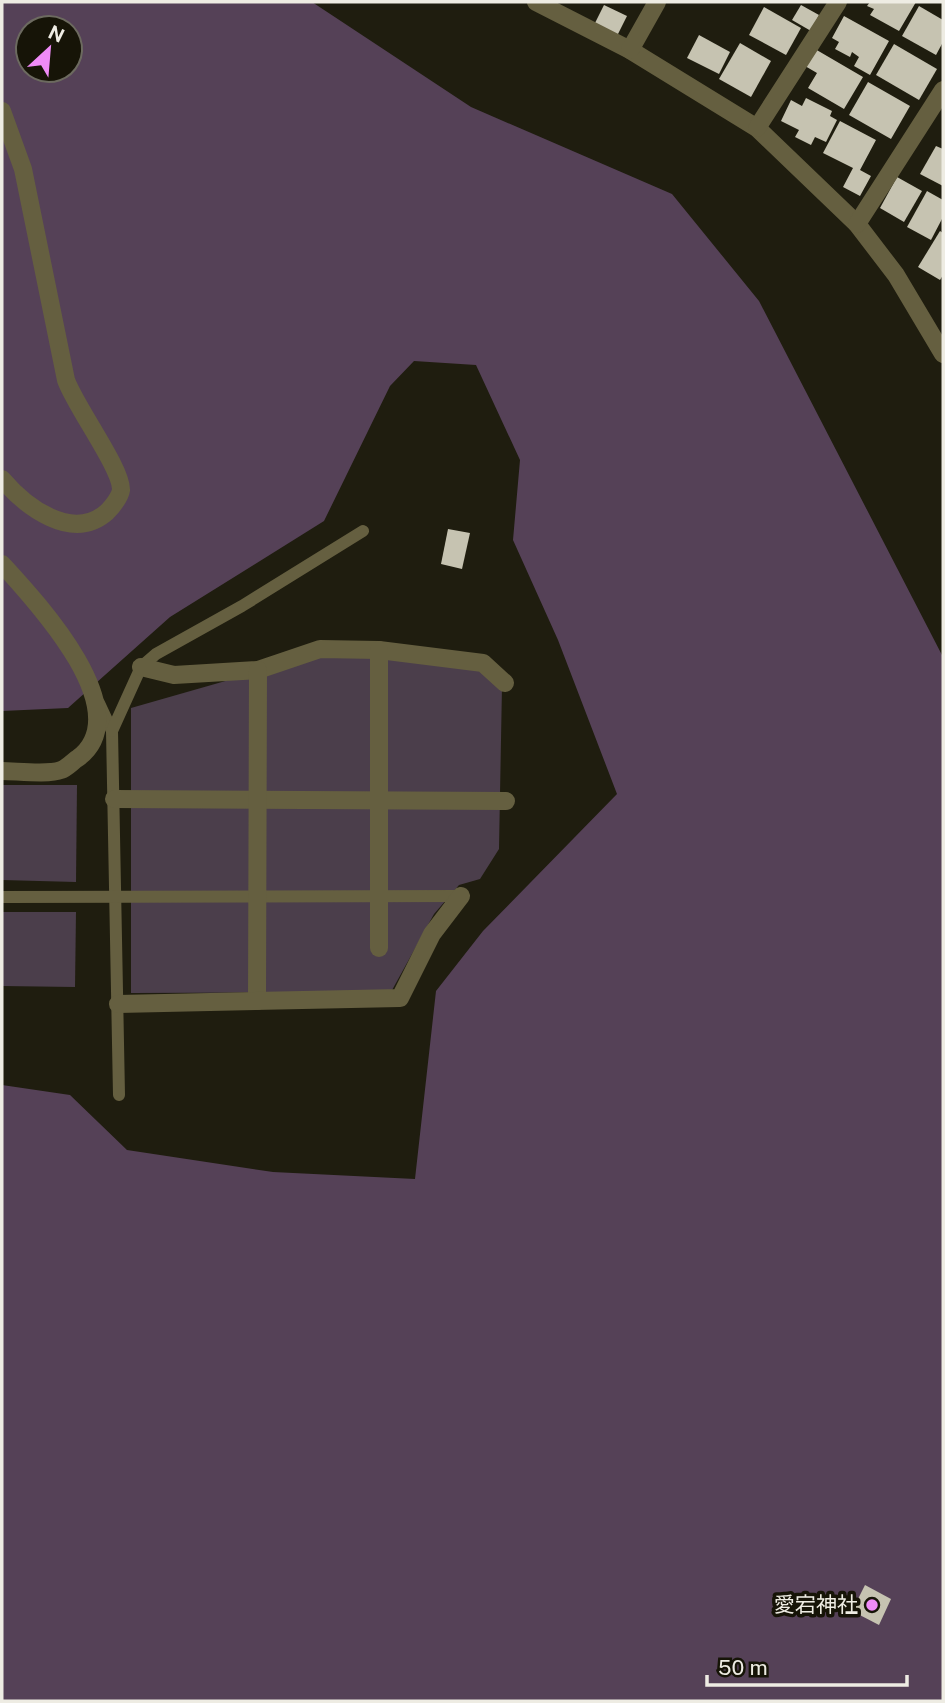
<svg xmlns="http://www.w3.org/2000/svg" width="945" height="1703" viewBox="0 0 945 1703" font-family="'Public Sans','Noto Sans JP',sans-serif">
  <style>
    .green { fill: #4b3e4b }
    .forest { fill: #554157; fill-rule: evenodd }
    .building { fill: #c6c3b1 }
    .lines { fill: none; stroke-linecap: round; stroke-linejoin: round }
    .service { stroke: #655f40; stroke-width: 12 }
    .pedestrian { stroke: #655f40; stroke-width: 18 }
    .minor { stroke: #655f40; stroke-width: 18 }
    .poi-dot { fill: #ef8bf7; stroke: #161407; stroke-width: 2.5 }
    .labels { text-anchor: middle; stroke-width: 7; stroke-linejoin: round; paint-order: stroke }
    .poi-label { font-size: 21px; fill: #eeece3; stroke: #161407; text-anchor: end }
  </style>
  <rect width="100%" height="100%" fill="#1f1d0f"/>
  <g class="green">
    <polygon points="320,654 385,655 481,669 502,686 499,849 480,879 459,885 434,914 391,992 131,993 131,708"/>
    <polygon points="2,785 77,785 76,882 2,880"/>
    <polygon points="2,912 76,912 75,987 2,986"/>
  </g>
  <path class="forest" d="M2,2h310l159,105 201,87 87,107 184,356v1044h-941v-616l68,10 57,55 146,22 142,7 21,-188 47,-60 134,-137 -59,-154 -45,-100 7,-80 -44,-95 -62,-4 -24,25 -66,135 -154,96 -102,91 -66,3zM28,28h42v42h-42z"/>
  <g class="building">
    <polygon points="870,2 916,2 899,31 870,15 874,9 867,6"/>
    <polygon points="604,5 627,16 617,36 594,25"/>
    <polygon points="801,5 819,15 811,31 792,20"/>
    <polygon points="919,6 943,20 943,42 936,55 902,36"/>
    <polygon points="764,7 801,28 786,55 749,35"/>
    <polygon points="844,16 889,41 870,75 854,66 859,57 852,52 850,57 835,49 839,42 832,38"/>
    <polygon points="699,35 730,52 719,74 687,58"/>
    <polygon points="740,43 771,61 751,97 719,79"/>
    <polygon points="894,44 937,69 919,100 876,75"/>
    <polygon points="815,49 863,77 844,109 808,88 817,73 805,66"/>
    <polygon points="868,82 910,106 891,139 849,115"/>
    <polygon points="806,98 832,111 830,116 837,120 826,142 815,137 811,145 795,137 799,130 781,121 791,100 802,106"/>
    <polygon points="840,121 876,140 860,170 871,176 860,196 843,187 853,168 823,153"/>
    <polygon points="936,146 943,149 943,186 920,174"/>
    <polygon points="897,177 922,191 904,222 880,208"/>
    <polygon points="927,191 943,200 943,217 931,240 907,227"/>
    <polygon points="940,231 943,233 943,275 940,280 918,267"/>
    <polygon points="448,529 470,533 462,569 441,564"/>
    <polygon points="865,1585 891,1599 879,1625 852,1611"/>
  </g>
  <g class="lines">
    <g class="service">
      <polyline points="99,703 112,731 119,1095"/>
      <polyline points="112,731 141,667 156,654 242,606 363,531"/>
      <polyline points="2,897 461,896"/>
    </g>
    <g class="pedestrian">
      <polyline points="141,667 174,675 258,670 320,649 379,650 483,663 505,683"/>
      <polyline points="114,799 506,801"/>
      <polyline points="379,948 379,650"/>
      <polyline points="257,1001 258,670"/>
      <polyline points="118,1004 400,998 432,934 461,896"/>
    </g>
    <g class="minor">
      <polyline points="536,2 630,50 757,128 857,224 896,275 943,354"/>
      <polyline points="630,50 657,2"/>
      <path d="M2,111l21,58 43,211c9,26 56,89 55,110 -1,7 -9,17 -14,22 -35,31 -82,-6 -105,-33"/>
      <polyline points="757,128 838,2"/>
      <polyline points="857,224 943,90"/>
      <path d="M2,564c33,36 138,148 76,194 -5,3 -11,10 -17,12 -12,5 -45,1 -59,1"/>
    </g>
  </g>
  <circle class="poi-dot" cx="872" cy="1605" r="7"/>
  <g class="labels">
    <g class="poi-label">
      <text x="858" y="1612">愛宕神社</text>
    </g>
  </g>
  <rect width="945" height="1703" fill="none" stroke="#eeece3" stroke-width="7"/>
  <g transform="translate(49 49) rotate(26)"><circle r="33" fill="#161407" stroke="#6c6a5f" stroke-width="2"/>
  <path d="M0-5L12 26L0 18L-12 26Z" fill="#ef8bf7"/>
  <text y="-10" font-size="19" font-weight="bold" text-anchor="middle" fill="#eeece3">N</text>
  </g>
  <path d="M707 1675v10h200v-10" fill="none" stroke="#eeece3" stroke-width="3.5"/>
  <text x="718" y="1675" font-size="21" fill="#eeece3" stroke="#161407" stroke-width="5" paint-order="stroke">50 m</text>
</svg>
